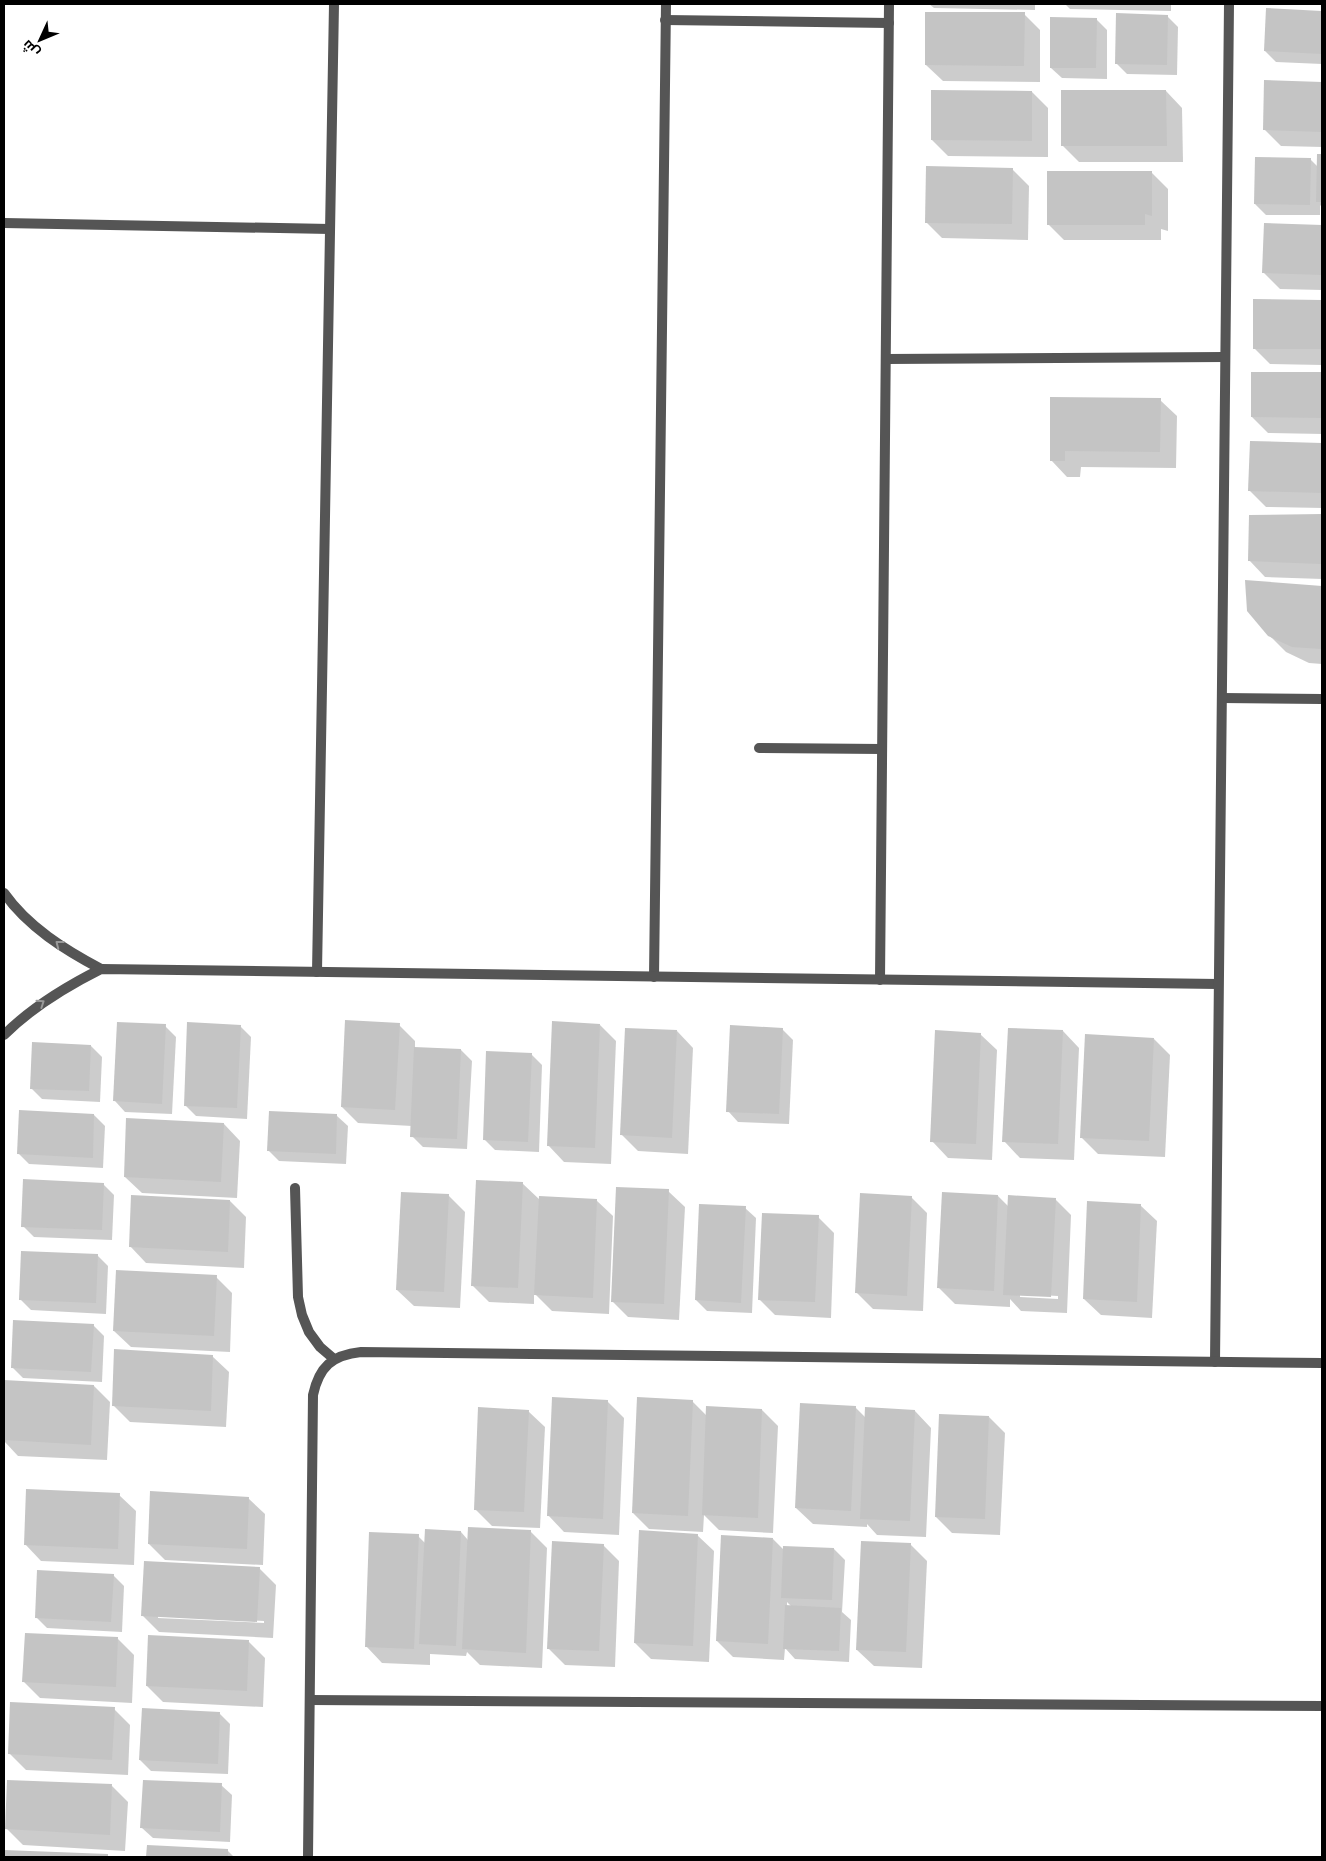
<svg xmlns="http://www.w3.org/2000/svg" width="1326" height="1861" viewBox="0 0 1326 1861" font-family="'Exo 2',Cairo,sans-serif">
  <style>
    .shadow { fill: #0003; fill-rule: evenodd }
    .building { fill: #c4c4c4 }
    .lines { fill: none; stroke-linecap: round; stroke-linejoin: round }
    .lane { stroke: #555; stroke-width: 10 }
    .street { stroke: #555; stroke-width: 10 }
    .oneway { stroke: #999 }
  </style>
  <rect width="100%" height="100%" fill="#fff"/>
  <g class="shadow">
    <polygon points="929,4 1035,4 1035,10 934,8"/>
    <polygon points="1065,4 1171,4 1171,11 1070,9"/>
    <polygon points="1267,10 1322,12 1322,64 1276,62 1265,51"/>
    <polygon points="1024,14 1040,30 1040,82 943,81 926,65"/>
    <polygon points="1167,16 1178,27 1177,75 1127,74 1116,63"/>
    <polygon points="1096,19 1107,30 1107,79 1062,78 1051,68"/>
    <polygon points="1265,81 1322,83 1322,147 1281,146 1264,129"/>
    <polygon points="1166,91 1182,108 1183,162 1079,162 1062,145"/>
    <polygon points="1032,92 1048,108 1048,157 948,156 932,140"/>
    <polygon points="1318,156 1322,156 1322,207 1320,205 1320,215 1266,215 1255,204 1310,159 1318,167"/>
    <polygon points="1013,170 1029,186 1028,240 942,238 926,222"/>
    <polygon points="1151,172 1168,189 1168,231 1161,229 1161,240 1064,240 1048,224"/>
    <polygon points="1265,224 1322,226 1322,290 1280,289 1264,273"/>
    <polygon points="1254,301 1322,301 1322,365 1270,364 1254,348"/>
    <polygon points="1252,373 1322,374 1322,434 1268,433 1252,417"/>
    <polygon points="1051,399 1160,400 1177,416 1176,468 1081,467 1080,477 1067,477 1051,460"/>
    <polygon points="1251,443 1322,445 1322,508 1266,507 1250,491"/>
    <polygon points="1251,516 1322,516 1322,579 1265,577 1249,560"/>
    <polygon points="1247,582 1322,587 1322,664 1309,663 1286,652 1269,635"/>
    <polygon points="399,1025 415,1041 415,1048 461,1050 472,1061 467,1149 423,1147 412,1136 412,1126 358,1123 342,1107"/>
    <polygon points="600,1025 616,1041 611,1164 564,1162 548,1145"/>
    <polygon points="165,1026 176,1037 172,1114 125,1112 115,1101"/>
    <polygon points="240,1026 251,1037 247,1119 196,1116 185,1105"/>
    <polygon points="782,1029 793,1040 789,1124 738,1122 728,1111"/>
    <polygon points="677,1031 693,1048 688,1154 638,1151 622,1135"/>
    <polygon points="1063,1031 1079,1048 1074,1160 1020,1158 1004,1141"/>
    <polygon points="980,1034 997,1050 992,1160 948,1158 932,1141"/>
    <polygon points="1154,1039 1170,1055 1165,1157 1098,1154 1081,1137"/>
    <polygon points="91,1046 102,1057 100,1102 42,1099 31,1088"/>
    <polygon points="531,1054 542,1065 539,1152 495,1150 484,1139"/>
    <polygon points="94,1115 105,1126 103,1168 29,1164 18,1153"/>
    <polygon points="337,1116 348,1126 346,1164 279,1161 268,1150"/>
    <polygon points="224,1124 240,1141 237,1198 142,1193 125,1177"/>
    <polygon points="522,1183 540,1200 596,1200 613,1216 609,1314 552,1311 534,1293 534,1304 489,1302 472,1285"/>
    <polygon points="103,1184 114,1195 112,1240 34,1237 23,1226"/>
    <polygon points="668,1191 685,1207 679,1320 628,1317 612,1301"/>
    <polygon points="448,1195 465,1212 460,1308 414,1306 397,1290"/>
    <path d="M998,1196l11,11 46,-8 16,16 -4,98 -46,-2 -11,-12v8l-55,-3 -16,-16zM1020,1294l38,2v3l-38,-2z"/>
    <polygon points="911,1197 927,1213 923,1311 873,1309 857,1293"/>
    <polygon points="230,1201 246,1217 244,1268 146,1263 130,1246"/>
    <polygon points="1140,1205 1157,1221 1152,1318 1101,1315 1084,1299"/>
    <polygon points="745,1208 756,1218 752,1313 707,1311 696,1300"/>
    <polygon points="818,1217 834,1233 831,1318 775,1315 759,1299"/>
    <polygon points="97,1255 108,1266 106,1314 31,1310 20,1299"/>
    <polygon points="216,1277 232,1293 230,1352 131,1347 114,1331"/>
    <polygon points="93,1325 104,1336 102,1382 23,1378 12,1367"/>
    <polygon points="212,1356 229,1372 226,1427 130,1422 113,1405"/>
    <polygon points="5,1382 94,1386 110,1402 107,1460 18,1456 4,1441"/>
    <polygon points="607,1401 624,1418 619,1535 564,1532 548,1515"/>
    <polygon points="692,1401 707,1416 762,1410 778,1426 773,1533 719,1530 704,1515 703,1532 649,1529 633,1513"/>
    <polygon points="855,1407 866,1418 915,1411 931,1428 926,1537 877,1535 867,1524 867,1527 813,1524 796,1508"/>
    <polygon points="528,1411 545,1427 540,1528 492,1526 475,1509"/>
    <polygon points="989,1417 1005,1433 1000,1535 952,1533 936,1517"/>
    <polygon points="119,1495 136,1511 134,1565 41,1561 25,1544"/>
    <polygon points="248,1498 265,1514 263,1565 165,1560 149,1544"/>
    <polygon points="530,1531 547,1548 542,1668 480,1665 467,1652 466,1656 430,1654 430,1665 382,1663 366,1646 418,1536 425,1543 461,1532 468,1540"/>
    <polygon points="697,1535 714,1551 709,1662 651,1659 635,1643"/>
    <path d="M773,1539l11,11 50,-1 11,11 -3,52 9,8 -2,42 -54,-3 -10,-11 -1,12 -51,-3 -16,-16zM787,1602l5,5h-5z"/>
    <polygon points="910,1544 927,1561 922,1668 874,1666 857,1650"/>
    <polygon points="603,1545 619,1561 615,1667 565,1665 548,1648"/>
    <path d="M259,1568l17,17 -3,53 -114,-6 -17,-17zM158,1616l106,5v2l-106,-5z"/>
    <polygon points="113,1575 124,1586 122,1632 47,1628 36,1617"/>
    <polygon points="118,1639 134,1655 132,1703 40,1698 24,1682"/>
    <polygon points="249,1642 265,1658 263,1707 163,1702 147,1686"/>
    <polygon points="114,1709 130,1725 128,1775 26,1770 10,1754"/>
    <polygon points="219,1713 230,1724 228,1774 151,1771 140,1760"/>
    <polygon points="221,1785 232,1795 230,1842 153,1838 142,1828"/>
    <polygon points="112,1786 128,1802 125,1851 23,1845 7,1829"/>
    <polygon points="148,1847 228,1851 234,1857 148,1857"/>
    <polygon points="6,1851 107,1856 109,1857 5,1857"/>
  </g>
  <g class="building">
    <polygon points="1266,8 1322,11 1322,54 1264,51"/>
    <polygon points="925,12 1025,12 1024,66 925,65"/>
    <polygon points="1116,13 1168,15 1167,65 1115,64"/>
    <polygon points="1050,17 1097,18 1096,68 1050,68"/>
    <polygon points="1264,80 1322,82 1322,132 1263,130"/>
    <polygon points="931,90 1032,91 1032,141 931,140"/>
    <polygon points="1061,90 1166,90 1167,146 1061,146"/>
    <polygon points="1317,154 1322,154 1322,202 1316,202"/>
    <polygon points="1255,157 1311,158 1310,205 1254,204"/>
    <polygon points="926,166 1013,168 1012,224 925,223"/>
    <polygon points="1047,171 1152,171 1152,216 1145,214 1145,225 1047,225"/>
    <polygon points="1264,223 1322,225 1322,275 1262,273"/>
    <polygon points="1253,299 1322,300 1322,349 1253,349"/>
    <polygon points="1251,372 1322,372 1322,418 1251,417"/>
    <polygon points="1050,397 1161,398 1160,452 1065,451 1065,461 1050,461"/>
    <polygon points="1250,441 1322,443 1322,493 1248,491"/>
    <polygon points="1322,514 1322,564 1248,561 1249,515"/>
    <polygon points="1245,580 1322,586 1322,649 1292,647 1268,636 1247,611"/>
    <polygon points="345,1020 400,1023 395,1110 341,1107"/>
    <polygon points="552,1021 600,1024 595,1148 547,1146"/>
    <polygon points="117,1022 166,1024 162,1104 113,1101"/>
    <polygon points="187,1022 241,1025 237,1108 184,1106"/>
    <polygon points="730,1025 783,1028 779,1114 726,1112"/>
    <polygon points="625,1028 677,1030 672,1138 620,1135"/>
    <polygon points="1008,1028 1063,1030 1058,1144 1002,1142"/>
    <polygon points="935,1030 981,1033 976,1144 930,1142"/>
    <polygon points="1085,1034 1154,1038 1149,1141 1080,1138"/>
    <polygon points="32,1042 91,1045 89,1091 30,1089"/>
    <polygon points="414,1047 461,1049 457,1139 410,1137"/>
    <polygon points="486,1051 532,1053 528,1142 483,1140"/>
    <polygon points="19,1110 94,1114 93,1158 17,1154"/>
    <polygon points="269,1111 337,1114 336,1154 267,1151"/>
    <polygon points="126,1118 224,1123 221,1182 124,1177"/>
    <polygon points="23,1179 104,1183 102,1230 21,1227"/>
    <polygon points="476,1180 523,1182 518,1288 471,1286"/>
    <polygon points="616,1187 669,1189 664,1304 611,1302"/>
    <polygon points="401,1192 449,1194 444,1292 396,1290"/>
    <polygon points="942,1192 998,1195 994,1291 937,1288"/>
    <polygon points="860,1193 912,1196 907,1296 855,1293"/>
    <polygon points="131,1195 230,1200 228,1252 129,1247"/>
    <polygon points="1008,1195 1056,1198 1051,1297 1003,1295"/>
    <polygon points="539,1196 597,1199 593,1298 534,1295"/>
    <polygon points="1087,1201 1141,1204 1137,1302 1083,1299"/>
    <polygon points="699,1204 746,1206 741,1303 695,1300"/>
    <polygon points="762,1213 819,1215 815,1302 758,1300"/>
    <polygon points="21,1251 98,1254 96,1303 19,1300"/>
    <polygon points="116,1270 217,1275 214,1336 113,1331"/>
    <polygon points="13,1320 94,1324 91,1372 11,1368"/>
    <polygon points="114,1349 213,1355 211,1411 112,1406"/>
    <polygon points="4,1380 94,1385 91,1445 4,1440"/>
    <polygon points="552,1397 608,1400 603,1519 547,1516"/>
    <polygon points="637,1397 693,1400 688,1516 632,1513"/>
    <polygon points="800,1403 856,1406 851,1511 795,1508"/>
    <polygon points="706,1406 762,1409 758,1518 702,1515"/>
    <polygon points="478,1407 529,1410 524,1512 474,1510"/>
    <polygon points="865,1407 915,1410 910,1521 860,1519"/>
    <polygon points="939,1414 989,1416 985,1519 935,1517"/>
    <polygon points="26,1489 120,1493 118,1549 24,1545"/>
    <polygon points="150,1491 249,1497 247,1549 148,1544"/>
    <polygon points="468,1527 531,1530 526,1653 462,1649"/>
    <polygon points="425,1529 461,1531 456,1646 419,1644"/>
    <polygon points="639,1530 698,1534 693,1646 634,1643"/>
    <polygon points="369,1532 419,1534 414,1649 365,1647"/>
    <polygon points="721,1535 773,1538 768,1644 716,1641"/>
    <polygon points="552,1541 604,1544 599,1651 547,1649"/>
    <polygon points="861,1541 911,1543 906,1652 856,1650"/>
    <polygon points="783,1546 834,1548 832,1600 781,1598"/>
    <polygon points="144,1561 260,1567 257,1622 141,1616"/>
    <polygon points="37,1570 114,1574 111,1622 35,1618"/>
    <polygon points="785,1605 841,1608 839,1651 783,1649"/>
    <polygon points="25,1633 118,1637 116,1687 22,1682"/>
    <polygon points="148,1635 249,1640 247,1691 146,1686"/>
    <polygon points="10,1702 115,1707 112,1760 8,1754"/>
    <polygon points="142,1708 220,1712 218,1764 139,1760"/>
    <polygon points="7,1780 112,1784 110,1835 5,1829"/>
    <polygon points="143,1780 222,1783 220,1832 140,1828"/>
    <polygon points="147,1845 228,1849 228,1857 146,1857"/>
    <polygon points="4,1850 108,1854 108,1857 4,1857"/>
  </g>
  <g class="lines">
    <g class="lane">
      <polyline points="759,748 882,749"/>
      <polyline points="295,1188 298,1297 302,1315 309,1332 320,1347 334,1359"/>
    </g>
    <g class="street">
      <polyline points="665,20 889,23"/>
      <polyline points="4,223 330,229"/>
      <polyline points="886,359 1225,357"/>
      <polyline points="1222,698 1322,699"/>
      <path d="M4,893c24,34 61,57 97,76"/>
      <polyline points="317,972 334,4"/>
      <polyline points="654,977 666,4"/>
      <polyline points="880,980 889,4"/>
      <path d="M4,1035c28,-28 61,-48 97,-66l1117,15"/>
      <polyline points="1215,1362 1229,4"/>
      <polyline points="310,1700 1322,1706"/>
      <path d="M308,1857l5,-462c6,-28 19,-40 48,-43l961,11"/>
    </g>
  </g>
  <defs><path id="oneway-chevron" d="M-2-3.5L2.5 0L-2 3.5" fill="none" stroke-width="1.6" stroke-linecap="round" stroke-linejoin="round" transform="scale(1.25)"/></defs>
  <g class="oneway">
    <use href="#oneway-chevron" transform="translate(59 944) rotate(-142)"/>
    <use href="#oneway-chevron" transform="translate(41 1003) rotate(-34)"/>
  </g>
  <rect width="1326" height="1861" fill="none" stroke="#000000" stroke-width="10"/>
  <g transform="translate(40 40) rotate(226)" stroke="#ffffff" stroke-width="4" paint-order="stroke">
  <path d="M0-4L9 19L0 12L-9 19Z" fill="#000000"/>
  <text y="-8" font-size="14" font-weight="bold" text-anchor="middle" fill="#000000">ش</text>
  </g>
</svg>
